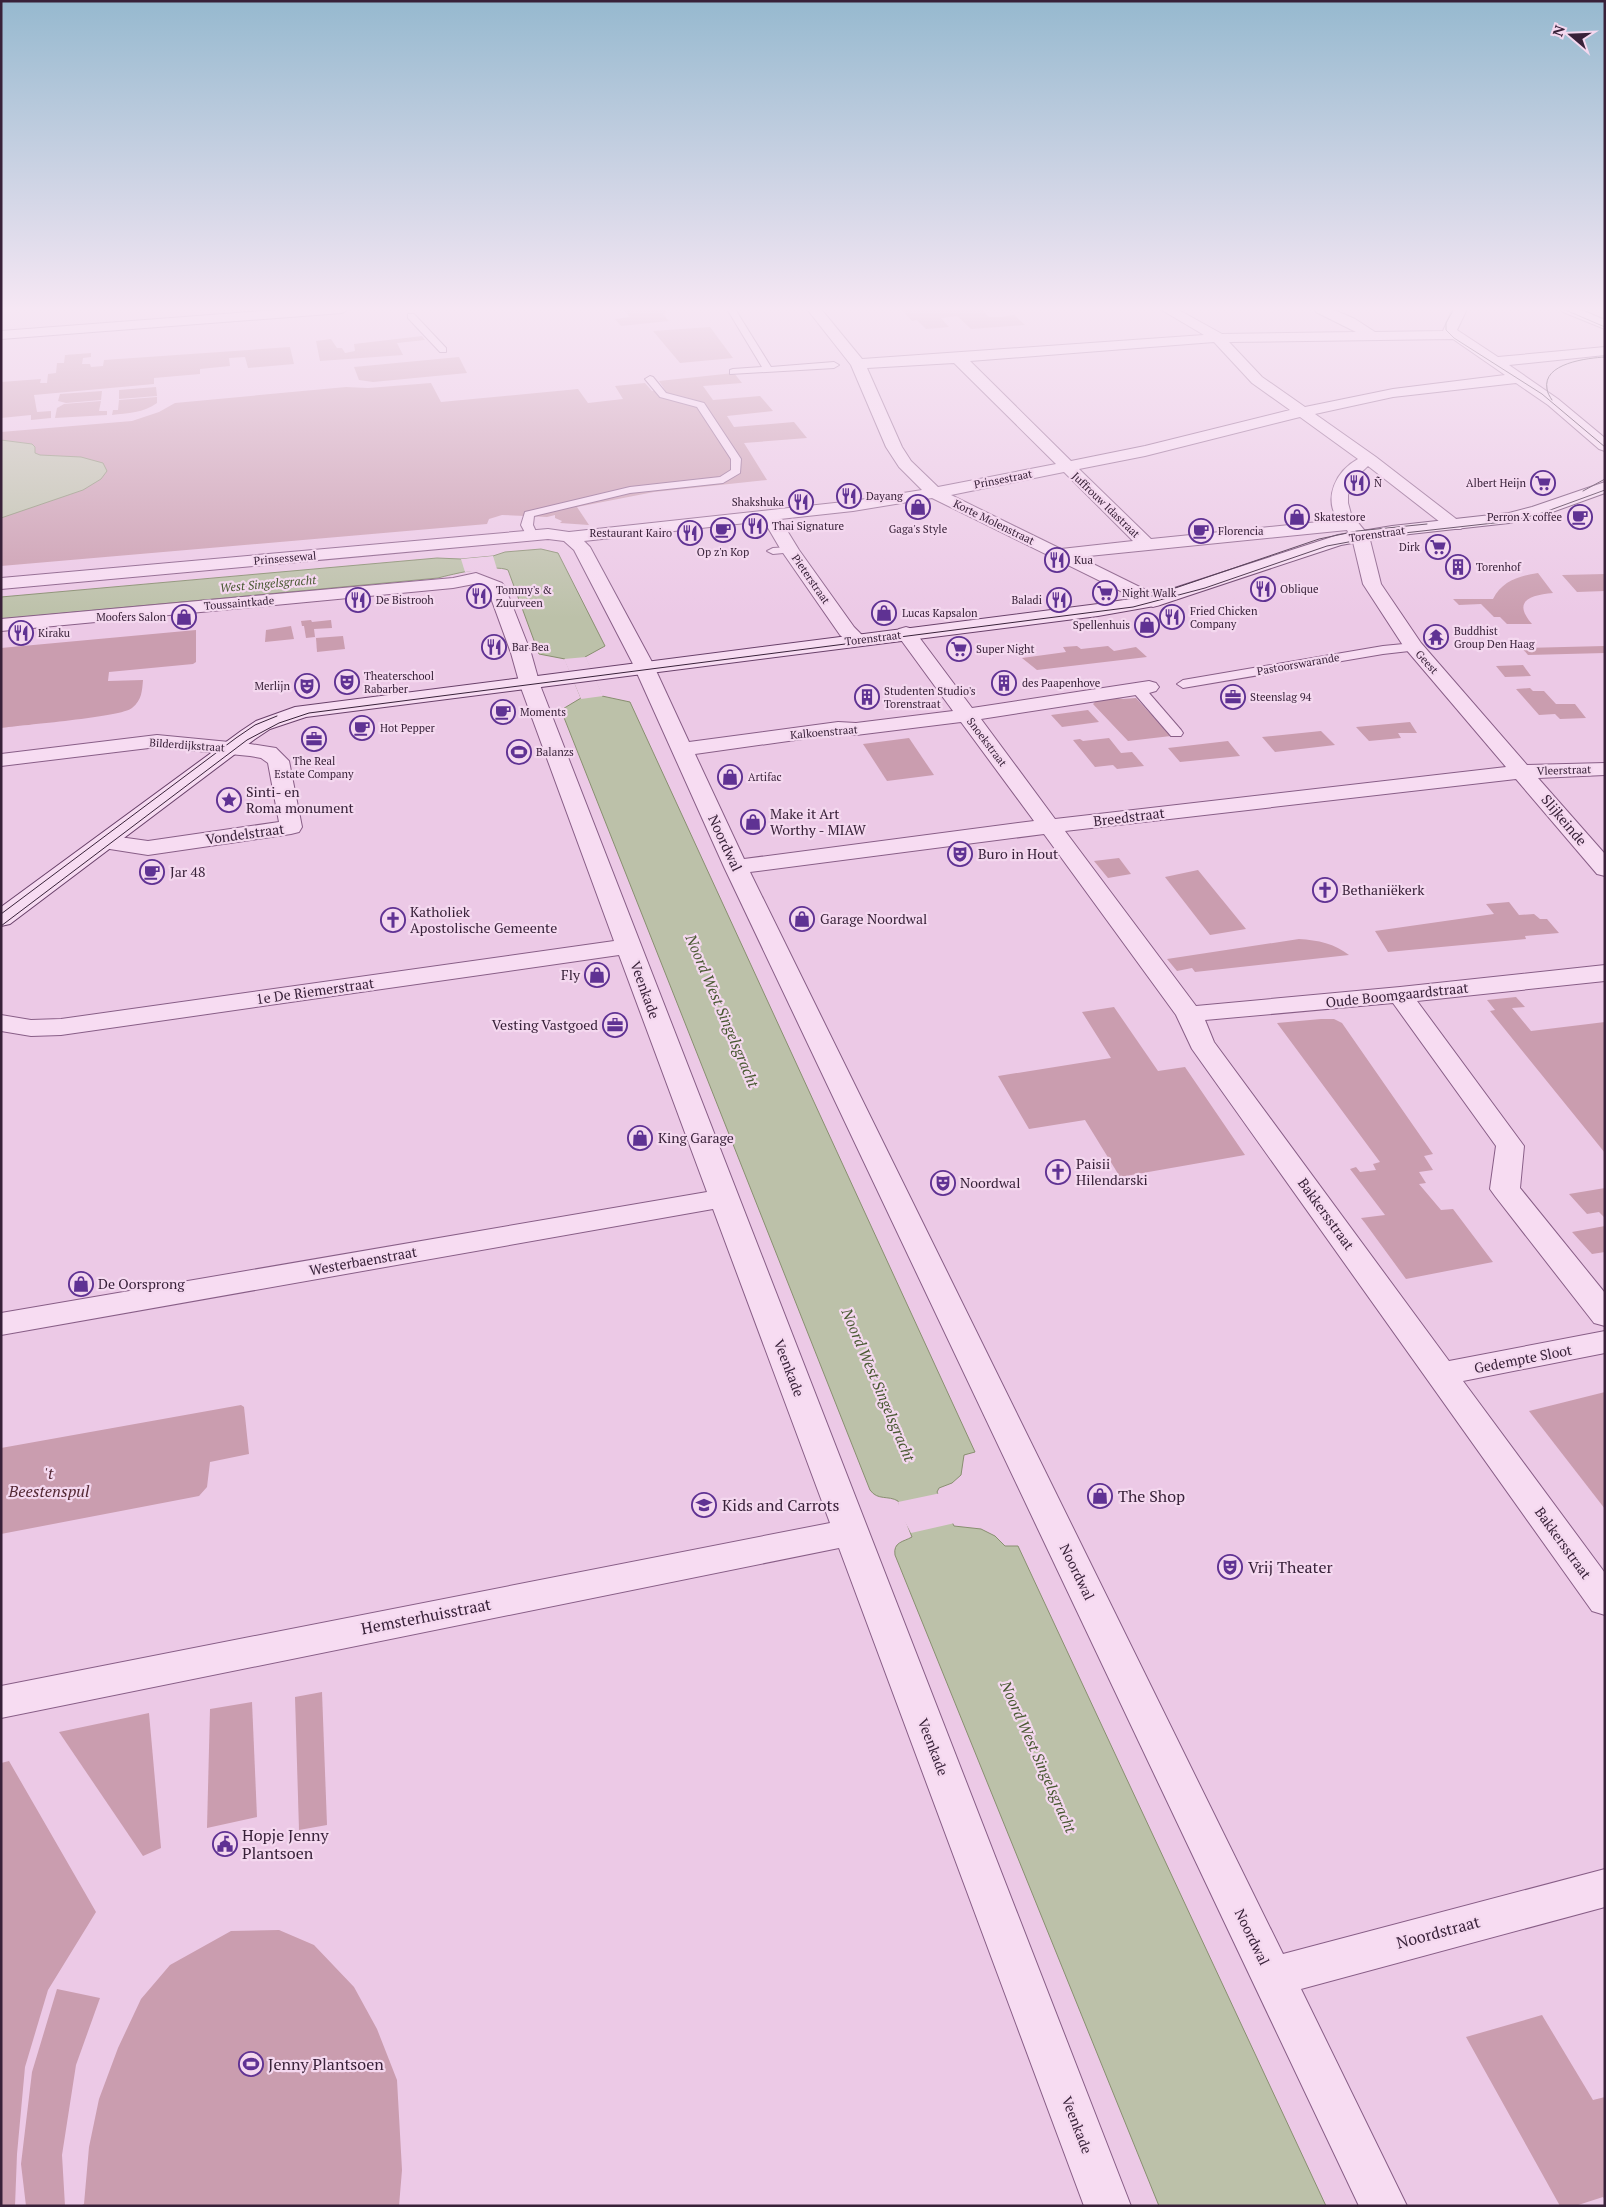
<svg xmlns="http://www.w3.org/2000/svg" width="1606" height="2207" viewBox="0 0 1606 2207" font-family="'PT Serif',serif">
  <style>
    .green { fill: #ca9daf }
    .water { fill: #bcc1a9; stroke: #888f70 }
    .pier { fill: #ecc9e6 }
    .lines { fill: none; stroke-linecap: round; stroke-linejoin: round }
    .lane-casing { stroke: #885e87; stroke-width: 2 }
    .street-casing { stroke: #885e87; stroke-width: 2 }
    .secondary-casing { stroke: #69416a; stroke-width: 2 }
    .lane { fill: #f7dcf2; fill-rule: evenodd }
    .street { fill: #f7dcf2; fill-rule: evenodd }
    .secondary { fill: #f7dcf2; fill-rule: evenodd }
    .tram { stroke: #382139; stroke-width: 1 }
    .labels { text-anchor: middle; stroke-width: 4.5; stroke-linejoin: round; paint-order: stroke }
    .far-street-label { font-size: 11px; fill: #382139; stroke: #f4d8ef }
    .far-poi-label { font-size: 11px; fill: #382139; stroke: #f4d8ef; text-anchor: start }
    .far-water-label { font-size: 12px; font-style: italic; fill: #485831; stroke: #f4d8ef }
    .poi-label { font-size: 14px; fill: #382139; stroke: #f4d8ef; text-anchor: start }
    .street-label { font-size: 14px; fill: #382139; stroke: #f4d8ef }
    .water-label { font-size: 15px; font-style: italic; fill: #485831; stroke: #f4d8ef }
    .near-park-label { font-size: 16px; font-style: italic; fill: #542935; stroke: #f4d8ef }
    .near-poi-label { font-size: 16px; fill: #382139; stroke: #f4d8ef; text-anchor: start }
    .near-street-label { font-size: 16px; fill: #382139; stroke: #f4d8ef }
  </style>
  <rect width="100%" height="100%" fill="#ecc9e6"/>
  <g class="green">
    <polygon points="622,309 664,310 667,313 663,314 669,321 621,326 615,319 630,317"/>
    <polygon points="901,309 981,309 989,317 1001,317 1014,315 1025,325 971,329 957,316 941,318 949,327 926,329 917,320 912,321"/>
    <polygon points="710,327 733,358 680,363 653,331"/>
    <polygon points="422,336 425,340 397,343 403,355 320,361 316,341 331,339 337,348 342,348 345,353 355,351 354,344"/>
    <polygon points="290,347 294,364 248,368 245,357 229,358 230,366 200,369 200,374 154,378 154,384 34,395 37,412 51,411 51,418 31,420 31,415 1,418 1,382 41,379 40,383 47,383 48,374 56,373 57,363 64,363 65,355 91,353 91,357 83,358 82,364 90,364 91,367 103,366 104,360"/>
    <polygon points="459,357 467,373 373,382 359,380 354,367"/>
    <polygon points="734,373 742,383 703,386 713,400 760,396 773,411 727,416 734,427 794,422 807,438 744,443 767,480 654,492 577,507 589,525 560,523 562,521 555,518 555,515 547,517 502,515 489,519 487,524 1,566 1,432 132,421 159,412 175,403 346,387 368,388 431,383 441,402 578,389 588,403 623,399 615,386 645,383 652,391 665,390 659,381"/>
    <polygon points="156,387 157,396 119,399 119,390"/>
    <polygon points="102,391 101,400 66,403 58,401 60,394"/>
    <path d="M157,397v6c-13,10 -30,10 -45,12l1,-5h5l1,-10z"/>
    <polygon points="101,401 99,411 107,411 107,415 55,418 57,408 64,404"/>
    <path d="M1538,573l15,20c-23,2 -41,8 -21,31h-25l-7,-7h-6l-13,-13 -22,1 -6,-6h40c9,-18 26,-23 45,-26z"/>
    <polygon points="1605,574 1605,591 1577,592 1562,575"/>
    <polygon points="311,620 312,622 331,620 332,628 314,629 315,637 306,638 304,626 302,626 301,621"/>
    <polygon points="291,626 294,639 265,642 266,630"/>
    <path d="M196,630v32l-3,2 -84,8 -1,9 35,-1c-1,11 -1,20 -11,28 -10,9 -110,17 -131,20v-80z"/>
    <polygon points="343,636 345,649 317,652 316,638"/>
    <polygon points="1077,646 1081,649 1108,646 1114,651 1136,647 1147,657 1037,670 1022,658 1066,652 1063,647"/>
    <polygon points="1605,646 1605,653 1528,655 1522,648"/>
    <polygon points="1523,665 1531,676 1505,677 1496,666"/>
    <polygon points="1530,688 1533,691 1544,691 1556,704 1575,704 1586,718 1560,719 1555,714 1539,715 1516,689"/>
    <polygon points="1113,697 1123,699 1136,698 1171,736 1128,741 1093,704 1097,700"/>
    <polygon points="1088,710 1099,722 1062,727 1051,715"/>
    <polygon points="1410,722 1417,733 1398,733 1401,738 1369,741 1356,727"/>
    <polygon points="1321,731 1335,745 1275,752 1262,737"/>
    <polygon points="909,738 934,775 887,781 863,744"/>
    <polygon points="1109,738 1121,753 1132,752 1144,766 1117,769 1113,765 1095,767 1073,740 1080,739 1083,741"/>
    <polygon points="1228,741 1240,756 1180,762 1168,748"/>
    <polygon points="1119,858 1131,874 1108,878 1094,861"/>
    <polygon points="1198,870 1246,929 1210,935 1165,877"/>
    <polygon points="1509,902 1519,915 1534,914 1540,919 1547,919 1559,933 1525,936 1526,939 1388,952 1375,931 1494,914 1486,904"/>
    <path d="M1299,939c19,1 36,5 50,16l-154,17 -3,-4 -15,3 -10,-12z"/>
    <polygon points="1516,997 1525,1007 1512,1008 1531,1031 1605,1022 1605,1153 1490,1011 1495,1010 1487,1000"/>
    <polygon points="1114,1007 1158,1071 1185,1067 1245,1155 1120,1177 1085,1120 1029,1129 998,1076 1111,1058 1082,1012"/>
    <polygon points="1321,1019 1334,1019 1342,1023 1433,1154 1424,1156 1433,1170 1419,1172 1426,1183 1419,1184 1441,1210 1453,1209 1493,1262 1406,1279 1365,1223 1361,1218 1385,1215 1350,1169 1356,1167 1360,1172 1376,1170 1373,1164 1380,1162 1277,1023"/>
    <polygon points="1605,1188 1605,1218 1599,1212 1587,1214 1569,1194"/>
    <polygon points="1605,1226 1605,1252 1592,1254 1572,1232"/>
    <polygon points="1605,1392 1605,1509 1529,1411"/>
    <polygon points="241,1405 244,1407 249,1454 210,1462 207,1487 199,1496 1,1534 1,1448"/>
    <polygon points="322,1692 327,1825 299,1830 295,1697"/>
    <polygon points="252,1702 257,1817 207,1828 210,1709"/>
    <polygon points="149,1713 161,1848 143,1856 59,1732"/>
    <polygon points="9,1761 96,1912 48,1990 25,2067 17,2154 15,2206 1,2206 1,1763"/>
    <polygon points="279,1930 314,1945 354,1987 377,2029 397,2080 402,2170 399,2206 80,2206 84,2204 89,2147 99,2099 118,2048 141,1999 170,1965 231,1931"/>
    <polygon points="57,1989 100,1998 76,2065 62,2155 65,2206 26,2206 21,2164 32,2072"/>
    <polygon points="1542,2015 1593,2100 1605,2097 1605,2200 1603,2197 1575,2206 1560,2206 1466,2037"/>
  </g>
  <g class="water">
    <polygon points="1,440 32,444 35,447 35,453 40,455 81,457 103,463 107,471 101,479 83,490 1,518"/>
    <path d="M541,549l17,4 47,93 -20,11 17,39 28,6 345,750 -11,3 -3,20 -9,8 -13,5 -2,4 17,34 27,3 14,7 10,10h13l308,660h-167l-264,-651c-2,-13 8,-13 17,-18l-14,-36c-10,-6 -20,0 -28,-11l-309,-780 20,-12 -16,-39 -26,-5 -31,-84c-14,-6 -55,4 -70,8l-437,41v-22l436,-39 24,1 32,-3 12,-4z"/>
  </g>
  <g class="pier">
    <polygon points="493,556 497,569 465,572 461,559"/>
    <polygon points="586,657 603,696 581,699 564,659"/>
    <polygon points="941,1493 955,1523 911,1533 900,1513 898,1502"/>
  </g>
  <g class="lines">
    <defs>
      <g id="lane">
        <polygon points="727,309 735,309 771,367 834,362 839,365 834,368 730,374 730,370 733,369 762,367"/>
        <polygon points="408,314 414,314 446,348 446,352 440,352 408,318"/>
        <polygon points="650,376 653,377 666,393 704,403 741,459 740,473 723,483 630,493 534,516 533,525 538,536 532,539 528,538 521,525 525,512 630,487 720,477 731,470 731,459 697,407 660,397 645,379"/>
        <polygon points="790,547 794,548 796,550 794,552 773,554 767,551 773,548"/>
        <polygon points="1414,643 1418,644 1420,647 1418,650 1383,654 1183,688 1177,684 1183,680 1383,646"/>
        <polygon points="1138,685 1143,686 1181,730 1183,733 1181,736 1171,736 1133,692 1132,689 1133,686"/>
      </g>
      <g id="street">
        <polygon points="289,309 349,309 342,313 1,339 1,331"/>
        <path d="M807,309h14l41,50 342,-24 -44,-26h17l45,25 134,-2 -40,-20 -2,-3h18l23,10 20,13 68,-1 10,-22h14l-10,21 41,27 107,-10v8l-96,10 49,34 47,39v13l-6,-2 -51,-44 -32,-22 -123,14 -78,17 61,43 88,68 -3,4h-12l-81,-63 -15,14 -5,15v8l3,11 18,22 12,48 40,59 106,122 78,-2v12l-67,3 67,76v22l-8,-2 -81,-95 -451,52 131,175 204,-19 205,-22v16l-188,20 107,145 -4,42 85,105v33l-11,-3 -99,-127 -5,-7 6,-43 -103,-143 -188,17 9,22 235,319 156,-30v22l-142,28 142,192v42l-13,-4 -400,-562 -16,-34 -132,-181 -294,38 533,1082 322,-85v38l-304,82 106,217h-48l-635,-1339 -92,-205 -58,-112 -10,-9 -16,-2 -547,50v-11l547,-49 21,3 284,-31 69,-11 -23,-23 -13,-20 -35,-82zM1453,339l52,36 -112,14 -88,18 -43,-30 -33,-35zM1214,342l38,41 38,27 -145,36 -74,15 -101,-100zM954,363l102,101 -118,23 -27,-26 -9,-14 -35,-79zM1300,417l58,42c-22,12 -35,39 -20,61l-187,19 -72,-70 66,-13zM1064,472l69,69 -72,8 -110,-54zM932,498l221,109 7,-2 2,-4 -2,-4 -81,-40 268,-27 6,12 10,42 41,63 102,120 -451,52 -74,-100 168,-26 7,-2 3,-4 -3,-4 -7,-2 -177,27 -59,-79 -7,-2 -7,2 -3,4 57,78 -97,12 -18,-1 -149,20 -37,-80 -62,-115 -6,-6 180,-20 17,29 59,85c8,7 13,12 24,9l3,-4 -13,-13 -55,-77 -19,-31 73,-8zM961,722l73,99 -290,38 -49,-105 143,-20 18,1z"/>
        <polygon points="1561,309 1579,309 1605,320 1605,329 1563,312"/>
        <polygon points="476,573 502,583 505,587 531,653 540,685 1131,2206 1084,2206 839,1548 1,1718 1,1686 830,1523 713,1209 1,1335 1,1313 707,1192 619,955 61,1035 31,1036 1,1031 1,1015 31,1020 61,1019 614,941 520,685 511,653 488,590 474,584 453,588 1,631 1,619 453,578"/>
        <polygon points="157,735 250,744 276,748 289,761 302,827 299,832 291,834 148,855 97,847 94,842 97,837 105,835 148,841 279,822 268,763 261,758 250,756 157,747 1,766 1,754"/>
      </g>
      <polygon id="secondary" points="1605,482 1605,493 1544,515 1509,523 1392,536 1341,545 1160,605 1098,616 306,717 270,729 255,739 10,924 1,926 1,907 241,731 256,721 295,707 1098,604 1150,596 1338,535 1392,526 1509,513 1532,507"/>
    </defs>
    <use href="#lane" class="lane-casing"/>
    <use href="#street" class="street-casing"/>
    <use href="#secondary" class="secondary-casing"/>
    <use href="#lane" class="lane"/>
    <use href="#street" class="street"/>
    <use href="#secondary" class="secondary"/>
    <g class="tram">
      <polyline points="1454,309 1446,323 1446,330 1454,338 1542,394 1605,447"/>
      <polyline points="1563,309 1605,327"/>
      <path d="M1552,400c-2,-3 -5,-8 -5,-11 -5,-26 41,-31 58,-32"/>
      <polyline points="1583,491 1605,479"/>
      <polyline points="1146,598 1319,539 1357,531 1427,524"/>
      <polyline points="1,914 236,738 255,725 277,716"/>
      <polyline points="1,926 247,740 279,723 309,713 1133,607 1205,588 1327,546 1386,535 1512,521 1542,513 1605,490"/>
    </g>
  </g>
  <linearGradient id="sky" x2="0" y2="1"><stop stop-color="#96b9cf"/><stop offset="0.5" stop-color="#f6e7f4"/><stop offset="1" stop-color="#f6e7f4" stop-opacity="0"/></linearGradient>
  <rect width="1606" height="618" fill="url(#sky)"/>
  <defs>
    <symbol id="restaurant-ring" viewBox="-11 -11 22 22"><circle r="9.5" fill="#f4d8ef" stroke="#5f3293" stroke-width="1.5"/><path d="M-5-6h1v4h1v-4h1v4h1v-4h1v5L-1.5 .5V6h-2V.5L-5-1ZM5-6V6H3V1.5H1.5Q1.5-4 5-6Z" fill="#5f3293"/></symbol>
    <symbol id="supermarket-ring" viewBox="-11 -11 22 22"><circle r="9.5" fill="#f4d8ef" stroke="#5f3293" stroke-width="1.5"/><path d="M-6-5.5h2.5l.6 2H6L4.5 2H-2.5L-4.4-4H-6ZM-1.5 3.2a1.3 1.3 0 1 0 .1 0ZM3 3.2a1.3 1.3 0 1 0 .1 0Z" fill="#5f3293"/></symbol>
    <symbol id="shop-ring" viewBox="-11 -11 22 22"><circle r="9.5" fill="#f4d8ef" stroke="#5f3293" stroke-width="1.5"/><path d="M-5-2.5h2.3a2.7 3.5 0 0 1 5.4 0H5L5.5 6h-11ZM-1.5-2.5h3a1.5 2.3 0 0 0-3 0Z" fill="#5f3293"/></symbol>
    <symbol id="cafe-ring" viewBox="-11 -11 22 22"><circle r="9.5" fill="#f4d8ef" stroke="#5f3293" stroke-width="1.5"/><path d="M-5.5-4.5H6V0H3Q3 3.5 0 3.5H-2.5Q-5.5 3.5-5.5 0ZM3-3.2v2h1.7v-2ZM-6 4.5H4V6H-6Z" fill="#5f3293"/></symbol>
    <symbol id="building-ring" viewBox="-11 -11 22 22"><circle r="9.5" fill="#f4d8ef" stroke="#5f3293" stroke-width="1.5"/><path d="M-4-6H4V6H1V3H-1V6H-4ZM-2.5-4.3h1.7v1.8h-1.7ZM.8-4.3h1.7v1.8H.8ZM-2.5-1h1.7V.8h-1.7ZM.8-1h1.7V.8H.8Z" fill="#5f3293"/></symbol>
    <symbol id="temple-ring" viewBox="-11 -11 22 22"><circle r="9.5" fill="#f4d8ef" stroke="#5f3293" stroke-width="1.5"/><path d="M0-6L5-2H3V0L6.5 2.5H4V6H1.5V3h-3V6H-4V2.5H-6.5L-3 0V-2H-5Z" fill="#5f3293"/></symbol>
    <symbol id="theatre-ring" viewBox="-11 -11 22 22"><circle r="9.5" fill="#f4d8ef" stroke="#5f3293" stroke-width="1.5"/><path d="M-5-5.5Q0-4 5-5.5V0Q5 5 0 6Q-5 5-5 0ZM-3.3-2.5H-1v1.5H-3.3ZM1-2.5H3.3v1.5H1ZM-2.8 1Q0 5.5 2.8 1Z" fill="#5f3293"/></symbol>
    <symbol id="office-ring" viewBox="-11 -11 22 22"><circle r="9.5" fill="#f4d8ef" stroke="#5f3293" stroke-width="1.5"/><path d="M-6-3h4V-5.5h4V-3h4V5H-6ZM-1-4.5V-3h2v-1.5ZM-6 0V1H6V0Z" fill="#5f3293"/></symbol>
    <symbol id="stadium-ring" viewBox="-11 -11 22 22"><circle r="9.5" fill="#f4d8ef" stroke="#5f3293" stroke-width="1.5"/><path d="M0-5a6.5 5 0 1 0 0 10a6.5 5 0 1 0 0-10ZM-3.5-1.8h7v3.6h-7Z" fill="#5f3293"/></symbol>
    <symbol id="sight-ring" viewBox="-11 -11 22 22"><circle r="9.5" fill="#f4d8ef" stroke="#5f3293" stroke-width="1.5"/><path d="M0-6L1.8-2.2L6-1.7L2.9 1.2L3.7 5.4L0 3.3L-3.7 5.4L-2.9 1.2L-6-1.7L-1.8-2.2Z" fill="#5f3293"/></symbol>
    <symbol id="church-ring" viewBox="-11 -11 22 22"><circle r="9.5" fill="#f4d8ef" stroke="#5f3293" stroke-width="1.5"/><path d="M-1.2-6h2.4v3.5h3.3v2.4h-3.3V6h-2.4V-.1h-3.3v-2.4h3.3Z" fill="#5f3293"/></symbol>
    <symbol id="school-ring" viewBox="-11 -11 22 22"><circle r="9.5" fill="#f4d8ef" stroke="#5f3293" stroke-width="1.5"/><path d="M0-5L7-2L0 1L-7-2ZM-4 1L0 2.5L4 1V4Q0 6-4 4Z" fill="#5f3293"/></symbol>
    <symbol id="civic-ring" viewBox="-11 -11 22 22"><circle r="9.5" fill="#f4d8ef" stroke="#5f3293" stroke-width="1.5"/><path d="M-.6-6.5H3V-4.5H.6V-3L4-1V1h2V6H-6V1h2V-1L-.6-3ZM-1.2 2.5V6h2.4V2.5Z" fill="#5f3293"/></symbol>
  </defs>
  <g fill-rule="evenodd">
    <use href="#restaurant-ring" x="1343" y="469" width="28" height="28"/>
    <use href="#supermarket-ring" x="1529" y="469" width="28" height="28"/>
    <use href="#restaurant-ring" x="835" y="482" width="28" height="28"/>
    <use href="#restaurant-ring" x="787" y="488" width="28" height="28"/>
    <use href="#shop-ring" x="904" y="493" width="28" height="28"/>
    <use href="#shop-ring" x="1283" y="503" width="28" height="28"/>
    <use href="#cafe-ring" x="1566" y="503" width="28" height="28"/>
    <use href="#restaurant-ring" x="741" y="512" width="28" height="28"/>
    <use href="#cafe-ring" x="709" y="516" width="28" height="28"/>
    <use href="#cafe-ring" x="1187" y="517" width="28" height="28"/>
    <use href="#restaurant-ring" x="676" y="519" width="28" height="28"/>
    <use href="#supermarket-ring" x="1424" y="533" width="28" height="28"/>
    <use href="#restaurant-ring" x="1043" y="546" width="28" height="28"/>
    <use href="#building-ring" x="1444" y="553" width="28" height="28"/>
    <use href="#restaurant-ring" x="1249" y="575" width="28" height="28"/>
    <use href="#supermarket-ring" x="1091" y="579" width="28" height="28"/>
    <use href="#restaurant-ring" x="465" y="582" width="28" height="28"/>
    <use href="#restaurant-ring" x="344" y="586" width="28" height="28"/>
    <use href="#restaurant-ring" x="1045" y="586" width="28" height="28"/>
    <use href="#shop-ring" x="870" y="599" width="28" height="28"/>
    <use href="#shop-ring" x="170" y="603" width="28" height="28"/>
    <use href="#restaurant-ring" x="1158" y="603" width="28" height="28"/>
    <use href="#shop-ring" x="1133" y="611" width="28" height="28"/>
    <use href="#restaurant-ring" x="7" y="619" width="28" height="28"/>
    <use href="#temple-ring" x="1422" y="623" width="28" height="28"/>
    <use href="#restaurant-ring" x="480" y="633" width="28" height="28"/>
    <use href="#supermarket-ring" x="945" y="635" width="28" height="28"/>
    <use href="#theatre-ring" x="333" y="668" width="28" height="28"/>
    <use href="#building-ring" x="990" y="669" width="28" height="28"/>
    <use href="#theatre-ring" x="293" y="672" width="28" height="28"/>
    <use href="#building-ring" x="853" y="683" width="28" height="28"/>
    <use href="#office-ring" x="1219" y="683" width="28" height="28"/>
    <use href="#cafe-ring" x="489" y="698" width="28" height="28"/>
    <use href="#cafe-ring" x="348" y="714" width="28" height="28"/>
    <use href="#office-ring" x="300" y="725" width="28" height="28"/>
    <use href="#stadium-ring" x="505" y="738" width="28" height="28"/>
    <use href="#shop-ring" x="716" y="763" width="28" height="28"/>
    <use href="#sight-ring" x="215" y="786" width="28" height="28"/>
    <use href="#shop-ring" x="739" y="808" width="28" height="28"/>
    <use href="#theatre-ring" x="946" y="840" width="28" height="28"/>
    <use href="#cafe-ring" x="138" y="858" width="28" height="28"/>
    <use href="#church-ring" x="1311" y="876" width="28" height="28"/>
    <use href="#shop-ring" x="788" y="905" width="28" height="28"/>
    <use href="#church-ring" x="379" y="906" width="28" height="28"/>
    <use href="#shop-ring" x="583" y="961" width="28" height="28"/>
    <use href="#office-ring" x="601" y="1011" width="28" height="28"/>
    <use href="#shop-ring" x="626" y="1124" width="28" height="28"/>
    <use href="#church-ring" x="1044" y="1158" width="28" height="28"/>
    <use href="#theatre-ring" x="929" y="1169" width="28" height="28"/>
    <use href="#shop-ring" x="67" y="1270" width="28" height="28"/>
    <use href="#shop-ring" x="1086" y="1482" width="28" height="28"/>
    <use href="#school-ring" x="690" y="1491" width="28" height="28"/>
    <use href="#theatre-ring" x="1216" y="1553" width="28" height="28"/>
    <use href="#civic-ring" x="211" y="1830" width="28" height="28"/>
    <use href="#stadium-ring" x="237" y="2050" width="28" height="28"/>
  </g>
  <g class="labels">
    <g class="far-street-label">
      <text transform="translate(1003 479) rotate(-11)" y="4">Prinsestraat</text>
      <text transform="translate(1106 505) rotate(44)" y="4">Juffrouw Idastraat</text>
      <text transform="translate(994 522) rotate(26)" y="4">Korte Molenstraat</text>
      <text transform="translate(1377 534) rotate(-8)" y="4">Torenstraat</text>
      <text transform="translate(285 558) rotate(-5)" y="4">Prinsessewal</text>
      <text transform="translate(811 579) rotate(55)" y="4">Pieterstraat</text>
      <text transform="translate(239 603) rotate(-5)" y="4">Toussaintkade</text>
      <text transform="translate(873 638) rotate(-7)" y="4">Torenstraat</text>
      <text transform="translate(1427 662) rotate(48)" y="4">Geest</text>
      <text transform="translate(1298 664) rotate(-10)" y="4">Pastoorswarande</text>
      <text transform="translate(824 732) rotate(-5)" y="4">Kalkoenstraat</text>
      <text transform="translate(987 742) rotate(53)" y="4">Snoekstraat</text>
      <text transform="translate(187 745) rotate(4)" y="4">Bilderdijkstraat</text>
      <text transform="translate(1564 770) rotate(-2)" y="4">Vleerstraat</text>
    </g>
    <g class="far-poi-label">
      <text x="1374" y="487">Ñ</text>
      <text x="1526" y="487" text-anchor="end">Albert Heijn</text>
      <text x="866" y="500">Dayang</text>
      <text x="784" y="506" text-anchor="end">Shakshuka</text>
      <text x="1314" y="521">Skatestore</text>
      <text x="1562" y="521" text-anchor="end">Perron X coffee</text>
      <text x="772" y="530">Thai Signature</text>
      <text x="918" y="533" text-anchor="middle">Gaga's Style</text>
      <text x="1218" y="535">Florencia</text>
      <text x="672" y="537" text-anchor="end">Restaurant Kairo</text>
      <text x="1420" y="551" text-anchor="end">Dirk</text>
      <text x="723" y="556" text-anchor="middle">Op z'n Kop</text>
      <text x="1074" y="564">Kua</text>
      <text x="1476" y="571">Torenhof</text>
      <text x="1280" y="593">Oblique</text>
      <text x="496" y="594">Tommy's &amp;<tspan x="496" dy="13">Zuurveen</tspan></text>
      <text x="1122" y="597">Night Walk</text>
      <text x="376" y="604">De Bistrooh</text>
      <text x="1042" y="604" text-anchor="end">Baladi</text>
      <text x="1190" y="615">Fried Chicken<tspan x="1190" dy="13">Company</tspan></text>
      <text x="902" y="617">Lucas Kapsalon</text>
      <text x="166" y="621" text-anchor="end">Moofers Salon</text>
      <text x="1130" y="629" text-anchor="end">Spellenhuis</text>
      <text x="1454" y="635">Buddhist<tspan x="1454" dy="13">Group Den Haag</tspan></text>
      <text x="38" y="637">Kiraku</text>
      <text x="512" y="651">Bar Bea</text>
      <text x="976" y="653">Super Night</text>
      <text x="364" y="680">Theaterschool<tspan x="364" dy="13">Rabarber</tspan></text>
      <text x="1022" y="687">des Paapenhove</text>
      <text x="290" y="690" text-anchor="end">Merlijn</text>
      <text x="884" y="695">Studenten Studio's<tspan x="884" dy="13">Torenstraat</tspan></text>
      <text x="1250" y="701">Steenslag 94</text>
      <text x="520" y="716">Moments</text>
      <text x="380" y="732">Hot Pepper</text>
      <text x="536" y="756">Balanzs</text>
      <text x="314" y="765" text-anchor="middle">The Real<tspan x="314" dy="13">Estate Company</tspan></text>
      <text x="748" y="781">Artifac</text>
    </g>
    <g class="far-water-label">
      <text transform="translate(268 584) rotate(-5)" y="4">West Singelsgracht</text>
    </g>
    <g class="poi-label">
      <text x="246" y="797">Sinti- en<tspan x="246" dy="16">Roma monument</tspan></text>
      <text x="770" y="819">Make it Art<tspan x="770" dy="16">Worthy - MIAW</tspan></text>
      <text x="978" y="859">Buro in Hout</text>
      <text x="170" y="877">Jar 48</text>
      <text x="1342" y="895">Bethaniëkerk</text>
      <text x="410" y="917">Katholiek<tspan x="410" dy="16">Apostolische Gemeente</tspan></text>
      <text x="820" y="924">Garage Noordwal</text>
      <text x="580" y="980" text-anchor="end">Fly</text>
      <text x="598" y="1030" text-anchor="end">Vesting Vastgoed</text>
      <text x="658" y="1143">King Garage</text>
      <text x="1076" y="1169">Paisii<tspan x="1076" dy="16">Hilendarski</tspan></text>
      <text x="960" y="1188">Noordwal</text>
      <text x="98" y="1289">De Oorsprong</text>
    </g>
    <g class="street-label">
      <text transform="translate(1129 817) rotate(-7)" y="5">Breedstraat</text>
      <text transform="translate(1564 820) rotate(50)" y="5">Slijkeinde</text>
      <text transform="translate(245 834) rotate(-8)" y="5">Vondelstraat</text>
      <text transform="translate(725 843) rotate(65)" y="5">Noordwal</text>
      <text transform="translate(645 990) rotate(70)" y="5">Veenkade</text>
      <text transform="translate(315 991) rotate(-8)" y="5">1e De Riemerstraat</text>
      <text transform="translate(1397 995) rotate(-6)" y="5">Oude Boomgaardstraat</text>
      <text transform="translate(1326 1214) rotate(54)" y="5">Bakkersstraat</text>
      <text transform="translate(363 1261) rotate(-10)" y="5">Westerbaenstraat</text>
      <text transform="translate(1523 1359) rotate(-11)" y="5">Gedempte Sloot</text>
      <text transform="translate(789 1368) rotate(69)" y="5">Veenkade</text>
      <text transform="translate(1563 1543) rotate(54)" y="5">Bakkersstraat</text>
      <text transform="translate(1077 1572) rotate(64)" y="5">Noordwal</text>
      <text transform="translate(933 1747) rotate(69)" y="5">Veenkade</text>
      <text transform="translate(1252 1937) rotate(64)" y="5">Noordwal</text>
      <text transform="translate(1077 2125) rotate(69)" y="5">Veenkade</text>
    </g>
    <g class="water-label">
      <text transform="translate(722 1011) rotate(67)" y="5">Noord West Singelsgracht</text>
      <text transform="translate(878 1385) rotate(67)" y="5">Noord West Singelsgracht</text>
      <text transform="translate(1038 1757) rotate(66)" y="5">Noord West Singelsgracht</text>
    </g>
    <g class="near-park-label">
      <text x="49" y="1479">'t<tspan x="49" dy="18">Beestenspul</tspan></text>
    </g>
    <g class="near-poi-label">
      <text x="1118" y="1502">The Shop</text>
      <text x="722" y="1511">Kids and Carrots</text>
      <text x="1248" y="1573">Vrij Theater</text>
      <text x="242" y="1841">Hopje Jenny<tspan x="242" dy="18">Plantsoen</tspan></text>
      <text x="268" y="2070">Jenny Plantsoen</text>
    </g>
    <g class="near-street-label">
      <text transform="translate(426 1616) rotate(-11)" y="6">Hemsterhuisstraat</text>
      <text transform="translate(1438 1932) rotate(-15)" y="6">Noordstraat</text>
    </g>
  </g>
  <rect width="1606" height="2207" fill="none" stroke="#382139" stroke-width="5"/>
  <g transform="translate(1571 35) rotate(289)" stroke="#f4d8ef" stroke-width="4" paint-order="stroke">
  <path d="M0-4L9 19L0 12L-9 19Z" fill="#382139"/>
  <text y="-8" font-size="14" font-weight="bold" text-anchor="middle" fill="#382139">N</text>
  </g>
</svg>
